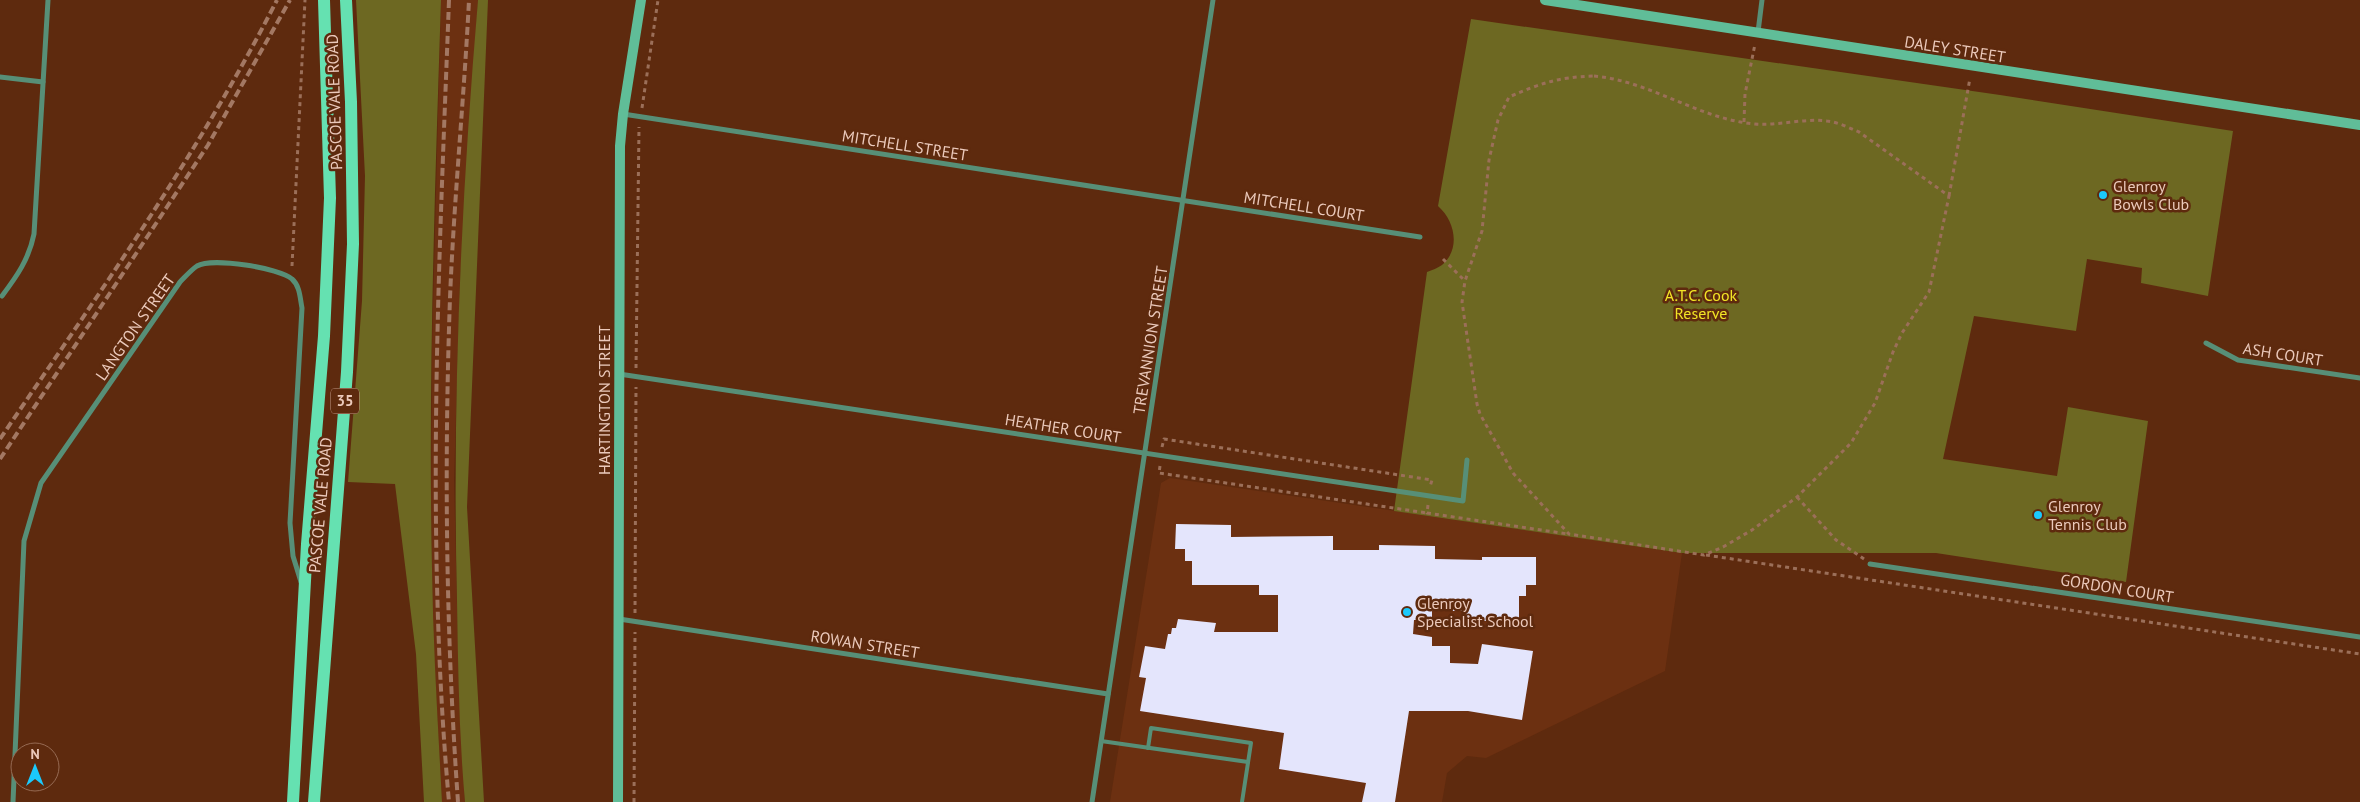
<svg xmlns="http://www.w3.org/2000/svg" width="2360" height="802" viewBox="0 0 2360 802" font-family="'PT Sans',sans-serif">
  <style>
    .built { fill: #6c3011 }
    .green { fill: #6d6822 }
    .building { fill: #e4e5fc }
    .lines { fill: none; stroke-linecap: round; stroke-linejoin: round }
    .path { stroke: #9b6f59; stroke-width: 3; stroke-dasharray: 4 4; stroke-linecap: butt }
    .lane { stroke: #578f77; stroke-width: 4 }
    .street { stroke: #578f77; stroke-width: 5 }
    .secondary { stroke: #60bd98; stroke-width: 10 }
    .primary { stroke: #65e1b1; stroke-width: 12 }
    .rail { stroke: #a37863; stroke-width: 4; stroke-dasharray: 8 4; stroke-linecap: butt }
    .poi-dot { fill: #1bc9fc; stroke: #5e2a0e; stroke-width: 2 }
    .labels { text-anchor: middle; stroke-width: 5; stroke-linejoin: round; paint-order: stroke }
    .shield { fill: #5e2a0e; stroke: #c19987; stroke-width: 1 }
    .shield-label { font-size: 15px; font-weight: bold; fill: #ebc9bb }
    .street-label { font-size: 16px; fill: #ebc9bb; stroke: #5e2a0e }
    .poi-label { font-size: 16px; fill: #ebc9bb; stroke: #5e2a0e; text-anchor: start }
    .park-label { font-size: 16px; fill: #f2e525; stroke: #5e2a0e }
  </style>
  <rect width="100%" height="100%" fill="#5e2a0e"/>
  <g class="built">
    <polygon points="441,0 478,0 460,282 454,480 459,688 465,802 442,802 433,640 431,501 432,345"/>
    <polygon points="1170,478 1682,553 1665,671 1486,758 1467,756 1447,773 1442,802 1110,802 1161,483"/>
  </g>
  <g class="green">
    <path d="M356,0h85c-6,189 -13,379 -9,568 1,78 6,156 10,234h-18l-8,-148 -21,-170 -47,-2 14,-181 3,-125z"/>
    <path d="M478,0h10l-21,507 17,295h-19c-6,-67 -7,-134 -8,-202 -5,-200 4,-400 21,-600z"/>
    <path d="M1471,19l529,76 233,36 -25,165 -67,-13 1,-15 -55,-9 -11,72 -102,-15 -31,143 114,17 11,-69 80,14 -22,161 -190,-29h-254l-288,-42 33,-239c5,-2 11,-4 15,-7 19,-16 13,-44 -4,-59z"/>
  </g>
  <polygon class="building" points="1176,524 1231,525 1231,537 1333,536 1333,550 1379,550 1379,545 1435,546 1435,559 1482,560 1482,557 1536,557 1536,585 1526,585 1526,596 1519,596 1519,621 1462,621 1462,611 1432,611 1432,620 1414,620 1413,634 1432,637 1432,646 1450,646 1450,663 1478,664 1482,644 1533,651 1522,720 1468,711 1409,711 1395,802 1362,802 1366,783 1279,769 1284,733 1140,711 1146,678 1139,677 1145,646 1165,649 1168,634 1171,634 1172,628 1176,628 1178,619 1216,623 1214,632 1278,632 1278,595 1259,595 1259,585 1192,585 1192,561 1185,561 1185,549 1175,549"/>
  <g class="lines">
    <g class="path">
      <path d="M1594,76c57,5 104,43 161,48 24,2 48,-6 72,-3 11,1 22,7 32,11l90,64 -20,96 -27,41 -9,19 -18,51 -24,40 -54,54 -45,33 -29,17 -19,8 -135,-21 -56,-61 -33,-59 -3,-10 -15,-102 3,-21 17,-50 7,-71 9,-40 11,-23c32,-14 50,-20 85,-21z"/>
      <polyline points="642,108 658,0"/>
      <polyline points="1744,122 1745,94 1755,44"/>
      <polyline points="1949,196 1970,78"/>
      <polyline points="1443,259 1465,281"/>
      <polyline points="292,266 305,0"/>
      <polyline points="636,368 639,127"/>
      <polyline points="1162,447 1164,439 1432,480 1430,487"/>
      <polyline points="1160,466 1159,473 1427,513"/>
      <polyline points="1797,497 1836,540 1864,559"/>
      <polyline points="1428,505 1427,513 1568,534"/>
      <polyline points="1706,555 2360,654"/>
      <polyline points="635,613 636,387"/>
      <polyline points="634,802 635,632"/>
    </g>
    <g class="lane">
      <polyline points="1101,741 1248,762"/>
      <polyline points="1148,748 1151,728 1251,743 1242,802"/>
    </g>
    <g class="street">
      <polyline points="1758,32 1762,0"/>
      <polyline points="0,77 43,82"/>
      <polyline points="623,114 1420,237"/>
      <path d="M2,296c15,-20 27,-37 32,-62l14,-234"/>
      <polyline points="2206,343 2238,360 2360,378"/>
      <polyline points="619,374 1463,501 1467,460"/>
      <polyline points="1870,564 2360,637"/>
      <polyline points="619,619 1108,694"/>
      <path d="M13,802l11,-261 17,-58 139,-201c5,-5 11,-12 17,-16 15,-9 83,2 95,13 8,7 8,19 10,29l-12,215 3,33 8,26"/>
      <polyline points="1092,802 1213,0"/>
    </g>
    <g class="secondary">
      <polyline points="1545,0 2360,125"/>
      <polyline points="618,802 620,146 623,114 641,0"/>
    </g>
    <g class="primary">
      <polyline points="293,802 307,544 324,336 330,198 324,0"/>
      <polyline points="314,802 347,372 353,244 351,102 346,0"/>
    </g>
    <g class="rail">
      <path d="M449,0c-10,266 -24,536 0,802"/>
      <path d="M0,439c97,-143 198,-284 277,-439"/>
      <polyline points="0,459 208,145 290,0"/>
      <path d="M458,802c-12,-168 -14,-336 -8,-504 4,-99 14,-199 19,-298"/>
    </g>
  </g>
  <g class="poi-dot">
    <circle cx="2103" cy="195" r="5"/>
    <circle cx="2038" cy="515" r="5"/>
    <circle cx="1407" cy="612" r="5"/>
  </g>
  <g class="labels">
    <rect class="shield" x="331" y="388.5" width="28" height="25" rx="4"/>
    <g class="shield-label">
      <text x="345" y="406">35</text>
    </g>
    <g class="street-label">
      <text transform="translate(1955 49) rotate(9)" y="6">DALEY STREET</text>
      <text transform="translate(334 102) rotate(-92)" y="6">PASCOE VALE ROAD</text>
      <text transform="translate(905 145) rotate(9)" y="6">MITCHELL STREET</text>
      <text transform="translate(1304 206) rotate(9)" y="6">MITCHELL COURT</text>
      <text transform="translate(135 327) rotate(-55)" y="6">LANGTON STREET</text>
      <text transform="translate(1150 340) rotate(-81)" y="6">TREVANNION STREET</text>
      <text transform="translate(2283 354) rotate(9)" y="6">ASH COURT</text>
      <text transform="translate(604 400) rotate(-90)" y="6">HARTINGTON STREET</text>
      <text transform="translate(1063 428) rotate(9)" y="6">HEATHER COURT</text>
      <text transform="translate(320 505) rotate(-85)" y="6">PASCOE VALE ROAD</text>
      <text transform="translate(2117 588) rotate(9)" y="6">GORDON COURT</text>
      <text transform="translate(865 644) rotate(9)" y="6">ROWAN STREET</text>
    </g>
    <g class="poi-label">
      <text x="2113" y="192">Glenroy<tspan x="2113" dy="18">Bowls Club</tspan></text>
      <text x="2048" y="512">Glenroy<tspan x="2048" dy="18">Tennis Club</tspan></text>
      <text x="1417" y="609">Glenroy<tspan x="1417" dy="18">Specialist School</tspan></text>
    </g>
    <g class="park-label">
      <text x="1701" y="301">A.T.C. Cook<tspan x="1701" dy="18">Reserve</tspan></text>
    </g>
  </g>
  <g transform="translate(35 767)"><circle r="24" fill="#5e2a0e" stroke="#966a53"/>
  <path d="M0-4L9 19L0 12L-9 19Z" fill="#1bc9fc"/>
  <text y="-8" font-size="14" font-weight="bold" text-anchor="middle" fill="#ebc9bb">N</text>
  </g>
</svg>
